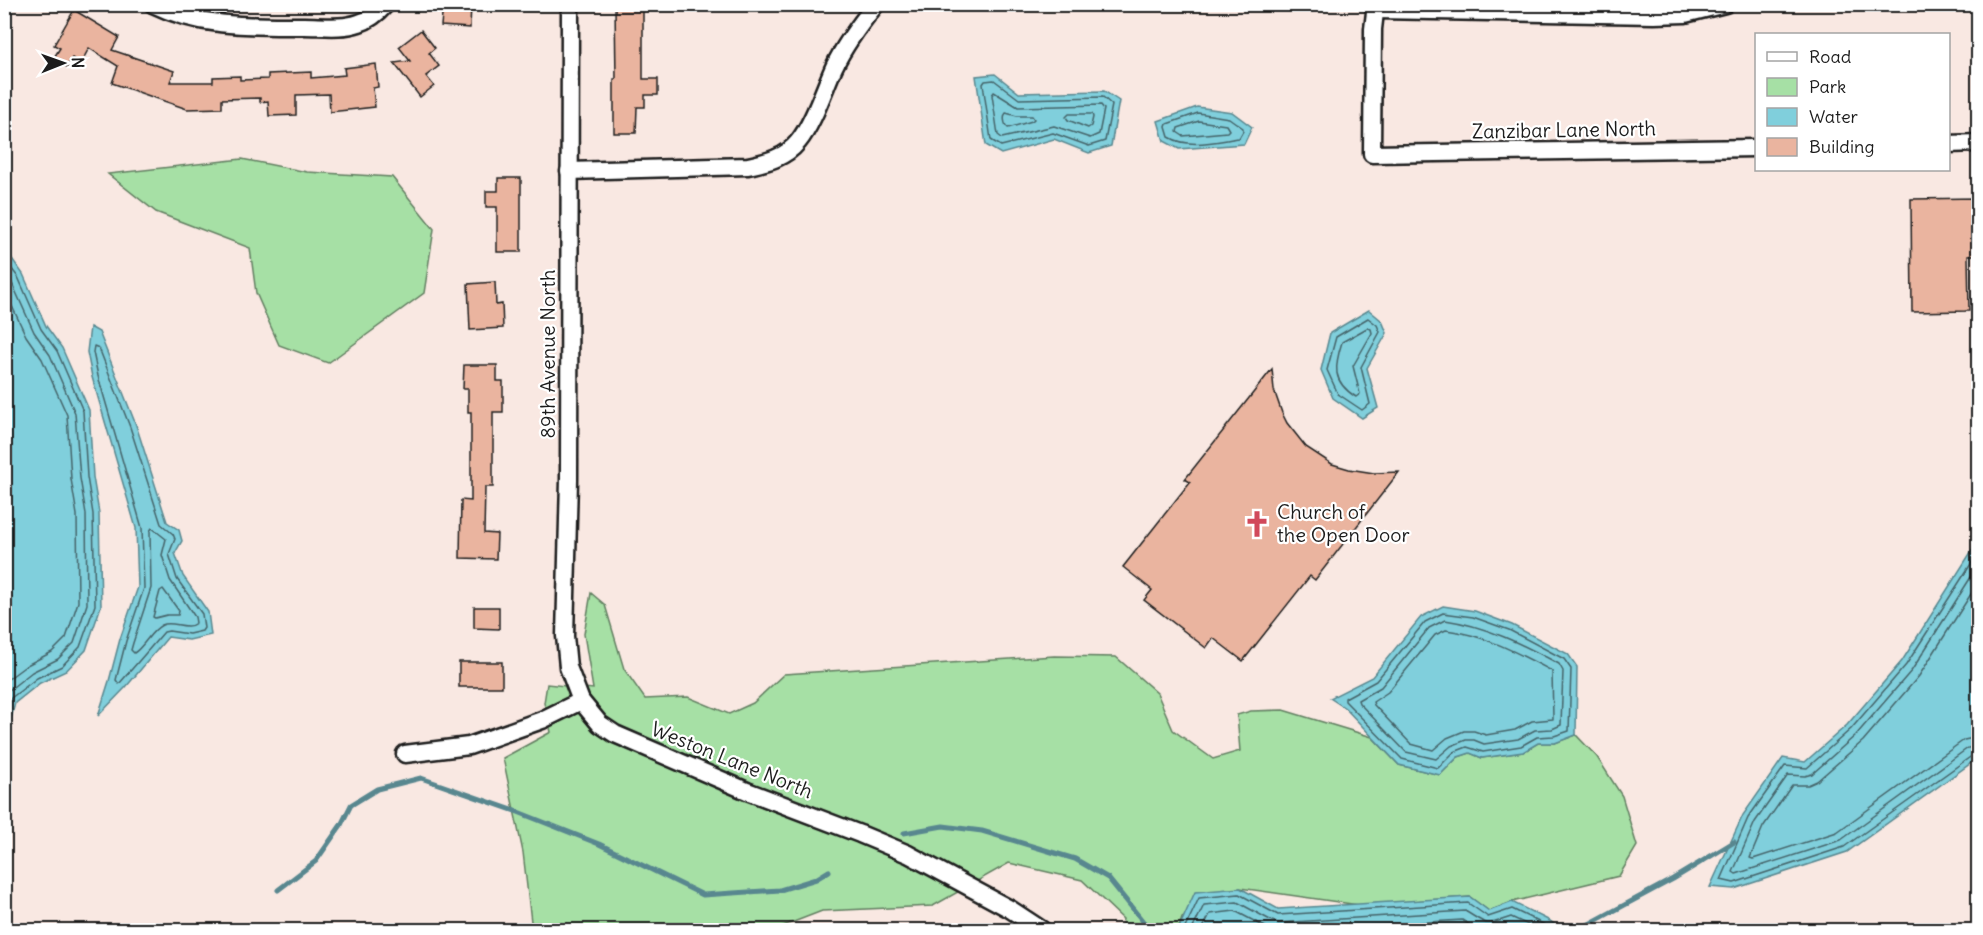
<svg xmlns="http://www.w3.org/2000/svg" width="1983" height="935" viewBox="0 0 1983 935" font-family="Delius,sans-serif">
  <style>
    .green { fill: #a6e0a5; stroke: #617e60; stroke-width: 1.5 }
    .water { fill: #80cfdc; stroke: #58878f; stroke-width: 1.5 }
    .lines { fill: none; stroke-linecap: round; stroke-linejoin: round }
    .shore { stroke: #446469; stroke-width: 1.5 }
    .stream { stroke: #58878f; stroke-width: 5 }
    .building { fill: #eab49f; stroke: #1c1c1c; stroke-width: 1.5 }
    .minor-casing { stroke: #1c1c1c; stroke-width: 21 }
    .minor { stroke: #fff; stroke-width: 16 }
    .labels { text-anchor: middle; stroke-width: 4.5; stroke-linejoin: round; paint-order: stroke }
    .street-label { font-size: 20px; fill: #1c1c1c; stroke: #fff }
    .poi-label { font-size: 20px; fill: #1c1c1c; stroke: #fff; text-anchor: start }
  </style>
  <rect width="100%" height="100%" fill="#f9e8e2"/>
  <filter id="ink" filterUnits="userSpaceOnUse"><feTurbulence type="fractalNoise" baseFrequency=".0167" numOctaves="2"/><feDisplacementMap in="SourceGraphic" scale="12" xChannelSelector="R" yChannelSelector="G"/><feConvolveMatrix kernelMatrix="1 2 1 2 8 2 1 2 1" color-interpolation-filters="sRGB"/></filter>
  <g filter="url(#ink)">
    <g class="green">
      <polygon points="242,159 307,172 392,177 434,229 424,293 328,363 279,345 256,293 250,248 156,212 108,174"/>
      <polygon points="591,593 605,605 624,669 645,699 688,697 729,714 753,703 784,674 1054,656 1116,657 1157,693 1173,730 1213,759 1240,751 1237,715 1251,711 1283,710 1372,737 1399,765 1440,775 1458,757 1470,753 1482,758 1523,752 1538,743 1555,743 1576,735 1597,757 1622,796 1637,846 1619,876 1512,902 1489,911 1470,897 1359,905 1240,888 1182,918 1178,930 1121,930 1123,919 1082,880 1009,863 933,906 822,911 773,930 532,930 523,852 503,758 551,732 544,703 547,684 593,689 584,634"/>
    </g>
    <g class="water">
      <polygon points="995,74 1019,93 1104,91 1119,101 1111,146 1089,153 1054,139 1001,154 986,145 976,76"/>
      <polygon points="1197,107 1232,112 1252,127 1244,144 1179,149 1164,141 1158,121"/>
      <polygon points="5,249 23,274 46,326 62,348 89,410 93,477 99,513 101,606 86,650 66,671 40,683 15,703 5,742"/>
      <polygon points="1369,310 1382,321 1387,333 1367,368 1378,408 1362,418 1333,398 1321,370 1330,333"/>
      <polygon points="90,327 99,332 136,425 167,522 179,530 182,541 175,553 183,576 208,612 211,635 189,640 168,637 126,687 98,716 109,681 120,639 138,587 136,528 92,377 87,352"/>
      <polygon points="1978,541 1978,758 1847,852 1734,889 1710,887 1743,815 1783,758 1805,762 1847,725 1902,661"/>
      <polygon points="1443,606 1475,611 1512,625 1568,654 1577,667 1576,735 1555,743 1538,743 1523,752 1482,758 1470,753 1458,757 1440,775 1399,765 1345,708 1330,698 1372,677 1421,617"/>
      <polygon points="1240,888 1278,909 1470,897 1489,911 1512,902 1550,921 1562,930 1178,930 1195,892"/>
    </g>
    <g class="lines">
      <g class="shore">
        <polygon points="994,80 1019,99 1103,97 1112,105 1105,141 1089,146 1053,133 1001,146 991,140 983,84 985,81"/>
        <polygon points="994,92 1018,107 1101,105 1104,109 1099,134 1090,138 1054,126 1002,138 998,135 992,95"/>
        <path d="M1006,113l11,3h15l2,3 -2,2 -24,7c-4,-3 -5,-12 -2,-15z"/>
        <path d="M1198,113l31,5 14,10v3l-4,7c-22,3 -50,11 -70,-1l-3,-10 1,-3z"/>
        <polygon points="1069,114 1092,114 1093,117 1091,126 1088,128 1068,120 1066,117"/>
        <polygon points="1199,121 1226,125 1229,130 1227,132 1183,136 1177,132 1178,128"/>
        <polyline points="4,259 18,277 41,329 57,351 83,411 87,477 93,514 95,605 80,647 62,666 37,678 11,698 4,715"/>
        <polyline points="4,272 11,281 34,332 50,355 75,413 80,478 86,514 87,604 74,643 58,659 32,672 4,694"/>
        <polyline points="4,289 26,336 42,359 67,415 71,479 77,515 78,602 66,638 52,652 27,665 4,682"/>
        <polygon points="1368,318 1377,325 1380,332 1361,367 1370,404 1362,410 1338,394 1327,370 1336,337"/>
        <path d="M1367,328l4,1 1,4 -19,33 7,28 -4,3c-24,-15 -22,-30 -14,-55z"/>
        <polygon points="94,346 99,348 130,427 161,524 173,534 175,539 169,554 177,579 202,614 204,628 202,631 189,634 169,631 164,632 119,684 116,680 126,641 144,588 142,528 98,376 93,352"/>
        <path d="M152,528l14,11 -4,16 8,25 25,37 1,6c-10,8 -23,-3 -34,2 -12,6 -18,22 -28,28l-3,-3 2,-7 18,-55 -1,-57z"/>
        <polyline points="1978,553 1906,665 1851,729 1807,768 1785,766 1748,818 1721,880 1734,883 1844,847 1973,755 1978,753"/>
        <polyline points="1978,566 1912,670 1856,735 1812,774 1805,776 1788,775 1755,822 1733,872 1736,874 1841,840 1968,748 1978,746"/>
        <polyline points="1978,583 1919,676 1863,741 1817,781 1808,785 1792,785 1763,827 1750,858 1753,859 1837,832 1964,740 1978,737"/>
        <polygon points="163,589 179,611 178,615 167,615 155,618 153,617 160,591"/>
        <polygon points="1443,613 1473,617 1509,630 1564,659 1571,669 1569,731 1554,736 1537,737 1521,746 1483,752 1467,747 1454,752 1438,768 1402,759 1345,701 1345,698 1376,681 1425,622"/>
        <path d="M1445,620c41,6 77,24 114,44l4,7 -2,54 -9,4 -17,1 -17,9 -34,5 -10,-4h-8l-15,6 -15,13 -30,-7 -47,-49 -1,-3 23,-13 48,-59z"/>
        <path d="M1446,630c39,5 72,23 106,41l1,48 -21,2 -17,9 -29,5 -12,-4h-10l-17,7 -14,12 -22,-6 -37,-39 -1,-3 15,-10 47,-57z"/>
        <polyline points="1184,930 1199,898 1239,894 1278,915 1468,903 1488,917 1512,909 1547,926 1552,930"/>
        <path d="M1192,930l12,-25 33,-3 35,19 6,2 187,-12c25,15 18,15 46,6l28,13"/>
        <polyline points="1202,930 1210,914 1235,911 1271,930"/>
        <polyline points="1301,930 1462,920 1478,930"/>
      </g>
      <g class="stream">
        <polyline points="904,833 943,826 982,831 1075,859 1108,878 1150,930"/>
        <polyline points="278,890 316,861 341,825 351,805 377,789 421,778 518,812 599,844 703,895 780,890 816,879 829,871"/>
        <polyline points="206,930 210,926"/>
        <polyline points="1578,930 1673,879 1734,842"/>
      </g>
    </g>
    <g class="building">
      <polygon points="443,4 471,4 470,28 441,26"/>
      <polygon points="615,6 643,6 643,79 658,79 658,95 645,95 645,107 637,107 636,133 614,133 614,79 616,79"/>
      <polygon points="74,10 119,37 112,50 174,71 170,82 213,82 213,77 240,76 240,80 268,79 268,74 311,72 311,78 345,75 344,68 376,64 378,87 373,88 375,107 330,112 329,94 296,95 296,115 269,116 268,101 260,102 260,98 222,99 222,108 187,109 112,83 118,66 89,48 81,63 72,58 67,67 53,59 60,48 54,45"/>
      <polygon points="421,30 435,48 429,53 439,66 426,76 434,86 420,97 394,63 410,61 399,47"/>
      <polygon points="498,178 521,178 521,252 497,252 497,207 486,207 486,191 498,191"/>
      <polygon points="1978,198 1978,255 1968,255 1969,311 1912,312 1911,199"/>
      <polygon points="495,282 496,305 502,304 503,328 470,330 468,284"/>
      <polygon points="464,365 497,365 497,381 503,381 503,412 493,412 493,487 485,487 484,533 497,534 496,559 460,558 461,500 471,501 471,412 468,412 468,389 463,389"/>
      <polygon points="1272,369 1274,390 1282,413 1287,423 1306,447 1332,464 1349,469 1374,473 1399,472 1315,580 1310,576 1243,661 1213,638 1206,648 1144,600 1152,590 1123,567 1190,482 1185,479"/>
      <polygon points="474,607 499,607 499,629 474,628"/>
      <rect x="459" y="662" width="43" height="25"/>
    </g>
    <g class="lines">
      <defs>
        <g id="minor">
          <path d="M153,4c49,24 97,22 151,22 18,0 38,3 55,-3 11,-3 19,-10 27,-19"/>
          <polyline points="570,4 569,480 565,636 568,667 581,701 600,724 615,734 747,791 860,834 908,854 1010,909 1042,930"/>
          <polyline points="1376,4 1373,29 1372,154 1756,148"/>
          <polyline points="1375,10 1654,15 1685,14 1725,4"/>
          <polyline points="1948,144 1978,143"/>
          <path d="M569,171l179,-5c19,-4 37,-8 50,-24 15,-18 26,-53 36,-75 11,-23 26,-43 42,-63"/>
          <polyline points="405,754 469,746 542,720 581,701"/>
        </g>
      </defs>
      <use href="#minor" class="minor-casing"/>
      <use href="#minor" class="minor"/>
    </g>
  </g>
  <defs>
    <symbol id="church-bare" viewBox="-9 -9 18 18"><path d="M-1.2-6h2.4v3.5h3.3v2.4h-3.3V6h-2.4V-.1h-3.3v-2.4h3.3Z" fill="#d1495b" stroke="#fff" stroke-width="2.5" paint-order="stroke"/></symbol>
  </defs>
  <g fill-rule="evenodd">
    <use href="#church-bare" x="1238" y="505" width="38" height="38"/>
  </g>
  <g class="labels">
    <g class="street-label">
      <text transform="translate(1564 130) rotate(-1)" y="7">Zanzibar Lane North</text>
      <text transform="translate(548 354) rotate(-90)" y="7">89th Avenue North</text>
      <text transform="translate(732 760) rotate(22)" y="7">Weston Lane North</text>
    </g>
    <g class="poi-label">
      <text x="1277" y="519">Church of<tspan x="1277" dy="23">the Open Door</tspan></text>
    </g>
  </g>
  <rect width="1983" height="935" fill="none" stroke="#fff" stroke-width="24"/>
  <rect x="12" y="12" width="1959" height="911" fill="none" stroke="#1c1c1c" stroke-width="2" filter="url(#ink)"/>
  <rect x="1755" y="33" width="195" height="138" fill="#ffffff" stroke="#a4a4a4" stroke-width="1.5"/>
  <rect x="1767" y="52" width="30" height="9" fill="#ffffff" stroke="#a4a4a4" stroke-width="1.5"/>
  <text x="1809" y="63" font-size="18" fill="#1c1c1c">Road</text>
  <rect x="1767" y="78" width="30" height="18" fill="#a6e0a5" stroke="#a4a4a4" stroke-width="1.5"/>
  <text x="1809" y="93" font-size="18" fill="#1c1c1c">Park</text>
  <rect x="1767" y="108" width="30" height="18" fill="#80cfdc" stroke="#a4a4a4" stroke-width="1.5"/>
  <text x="1809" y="123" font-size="18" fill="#1c1c1c">Water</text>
  <rect x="1767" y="138" width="30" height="18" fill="#eab49f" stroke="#a4a4a4" stroke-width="1.5"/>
  <text x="1809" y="153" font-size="18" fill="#1c1c1c">Building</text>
  <g transform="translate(63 63) rotate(89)" stroke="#ffffff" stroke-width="4.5" paint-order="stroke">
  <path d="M0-4.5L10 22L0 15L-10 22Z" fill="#1c1c1c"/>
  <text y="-9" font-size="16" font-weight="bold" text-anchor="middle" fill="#1c1c1c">N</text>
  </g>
</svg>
